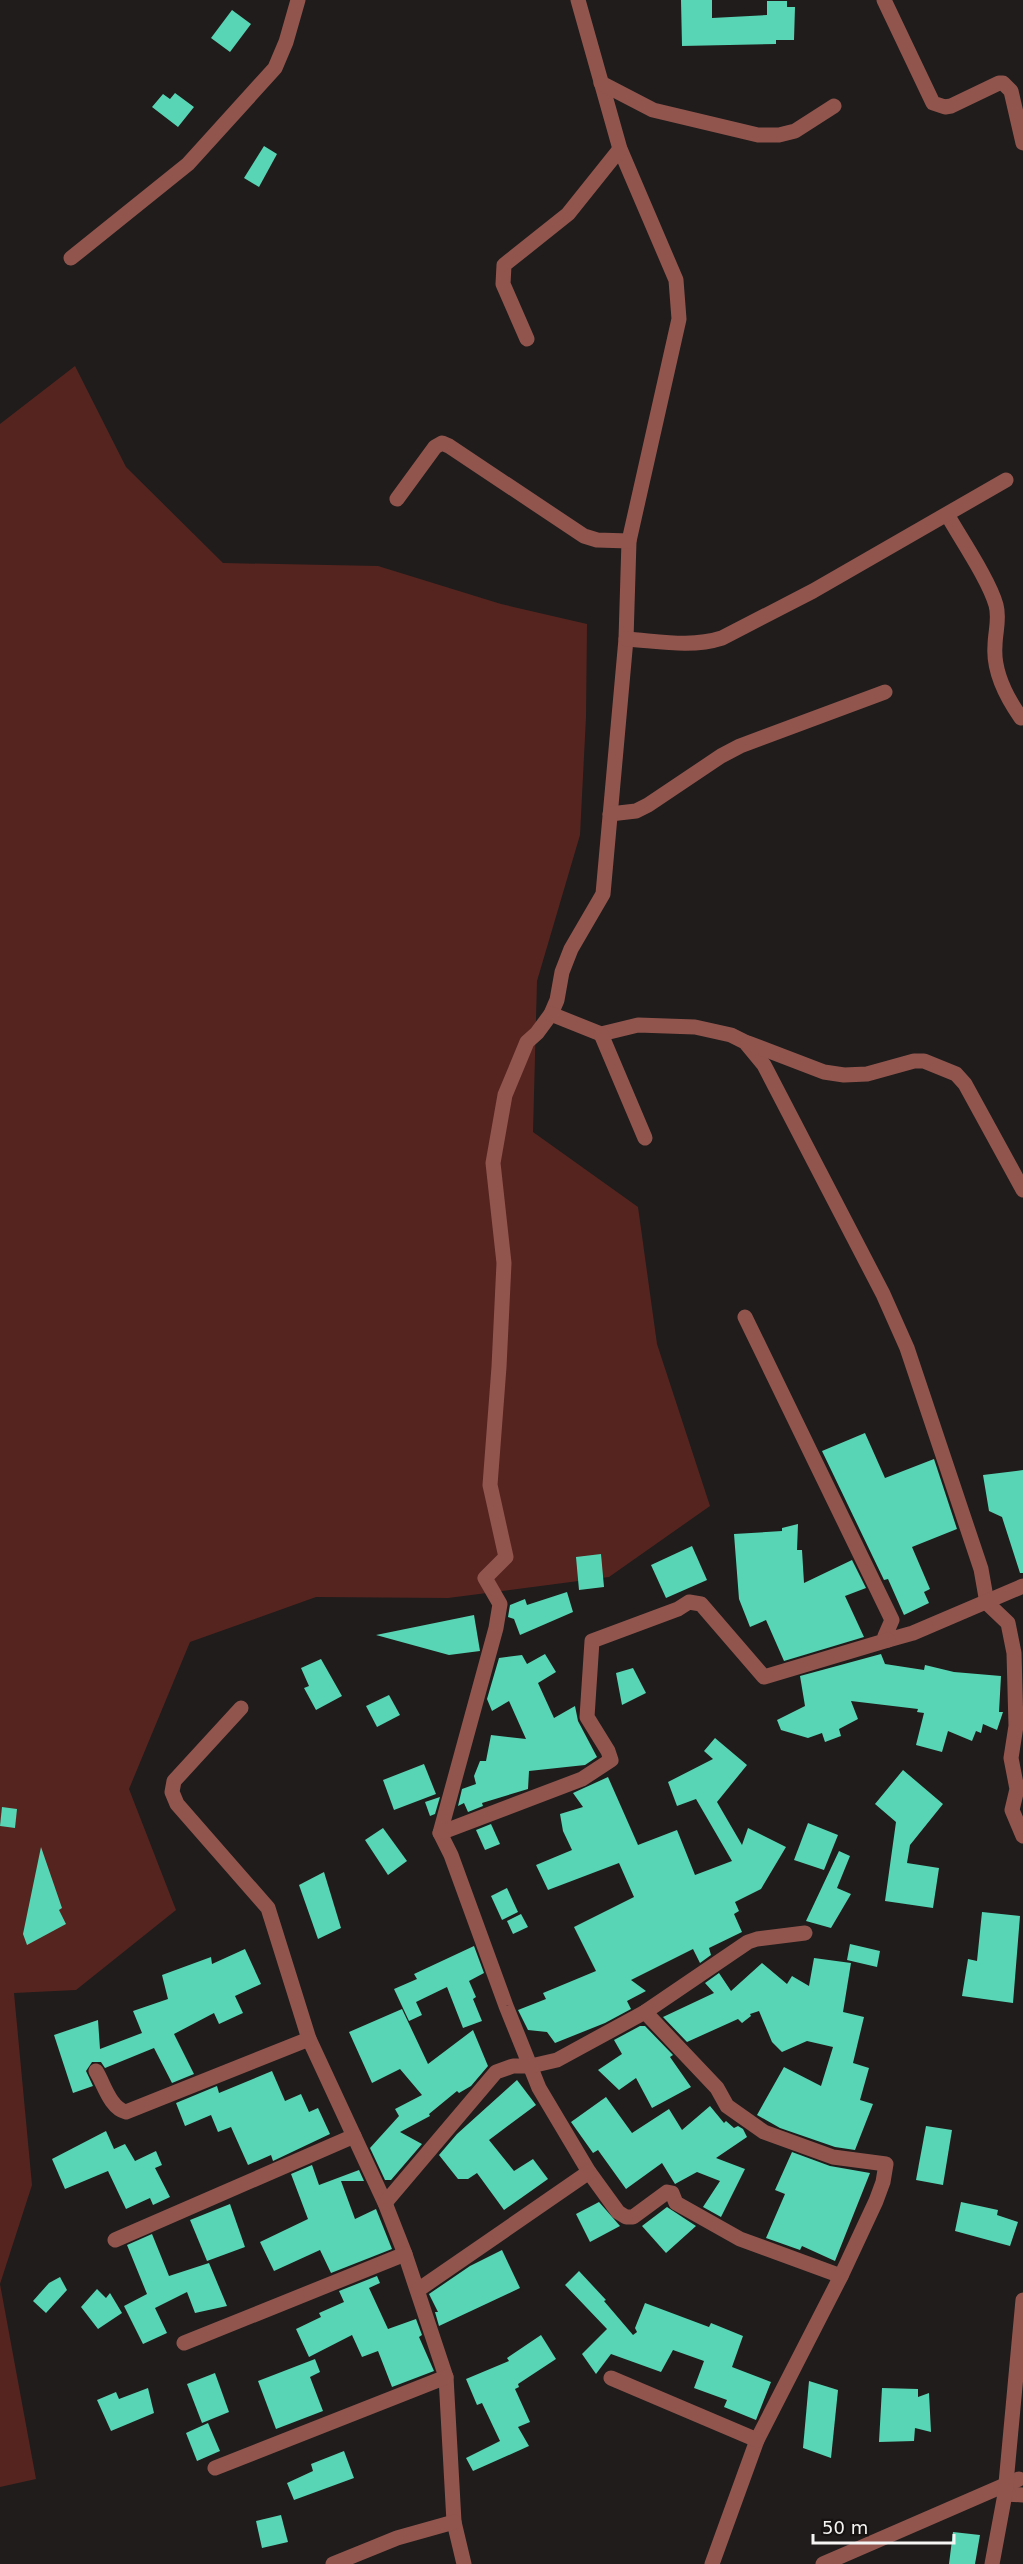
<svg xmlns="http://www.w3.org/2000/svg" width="1023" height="2564" viewBox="0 0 1023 2564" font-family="'DejaVu Sans',sans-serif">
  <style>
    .green { fill: #55241f }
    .building { fill: #58d5b4 }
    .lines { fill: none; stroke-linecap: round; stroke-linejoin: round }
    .minor { stroke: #91554e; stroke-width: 15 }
  </style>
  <rect width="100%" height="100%" fill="#1f1c1b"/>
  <polygon class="green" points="75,366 126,467 223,563 378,566 501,604 587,624 586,717 580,835 537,981 533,1132 638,1207 657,1344 710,1506 609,1577 448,1598 316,1597 190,1642 129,1789 176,1910 76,1990 14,1993 32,2185 0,2284 36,2479 0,2487 0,424"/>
  <g class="building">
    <polygon points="681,0 712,0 712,18 767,15 767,1 787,1 787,7 795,7 794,40 776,40 776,44 682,46"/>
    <polygon points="232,10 251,24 230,52 211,38"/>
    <polygon points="175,93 194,107 178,127 152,107 163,94 170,99"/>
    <polygon points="264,146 277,154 259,187 244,178"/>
    <polygon points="865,1433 885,1478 934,1459 957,1529 912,1547 930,1589 924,1592 929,1603 904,1615 888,1579 884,1580 822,1451"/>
    <polygon points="1023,1470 1023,1573 1020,1573 1002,1517 989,1511 983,1475"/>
    <polygon points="798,1524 797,1550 802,1550 804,1583 852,1560 866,1588 845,1596 864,1637 784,1661 766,1620 750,1627 739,1599 734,1534 782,1531 782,1528"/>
    <polygon points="692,1546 707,1580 666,1598 651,1565"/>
    <polygon points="601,1554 604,1587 579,1590 576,1557"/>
    <polygon points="567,1592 573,1612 520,1635 514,1619 508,1617 510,1605 525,1599 527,1605"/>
    <polygon points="474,1615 480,1651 449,1655 376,1635"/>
    <polygon points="545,1654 556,1672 538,1683 554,1718 575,1706 578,1721 597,1757 585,1765 529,1771 528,1789 482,1803 483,1806 468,1812 464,1803 458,1806 462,1789 476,1784 474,1776 480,1761 486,1761 491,1735 526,1739 509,1701 492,1711 487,1699 499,1658 522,1655 527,1664"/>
    <polygon points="881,1654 885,1664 924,1670 925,1665 954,1672 1001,1676 999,1712 1003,1712 997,1730 983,1724 981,1733 976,1731 972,1741 948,1731 942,1752 916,1745 924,1713 917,1712 918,1709 851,1701 858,1719 839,1729 841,1736 825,1742 822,1733 808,1738 781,1730 777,1720 805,1706 800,1676"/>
    <polygon points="321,1659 342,1696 316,1710 304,1688 309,1686 301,1668"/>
    <polygon points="633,1668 646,1693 622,1705 616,1673"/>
    <polygon points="389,1695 400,1715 377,1727 366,1706"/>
    <polygon points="715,1738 747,1765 717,1802 742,1845 748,1828 786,1847 761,1889 735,1902 739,1911 734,1914 742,1932 709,1948 711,1955 700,1963 693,1949 631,1980 646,1991 627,2001 631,2009 605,2023 555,2043 547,2032 528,2030 518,2010 546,1999 543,1993 596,1971 574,1927 634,1897 619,1863 548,1890 536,1865 572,1850 563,1831 560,1814 583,1807 573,1793 608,1777 638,1845 677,1830 695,1875 732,1861 696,1799 677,1806 668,1782 713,1759 704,1751"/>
    <polygon points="424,1764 436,1794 394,1810 383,1780"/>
    <polygon points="903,1770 943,1804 910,1845 907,1863 939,1868 933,1908 885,1901 896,1822 875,1804"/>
    <polygon points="440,1797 435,1814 430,1816 425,1802"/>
    <polygon points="2,1807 17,1809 15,1828 0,1826"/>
    <polygon points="808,1823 838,1835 824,1870 794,1860"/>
    <polygon points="491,1824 500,1844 485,1850 476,1830"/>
    <polygon points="383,1828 407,1861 388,1875 365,1840"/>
    <polygon points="41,1847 62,1908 59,1910 66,1924 27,1945 23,1934"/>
    <polygon points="839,1851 850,1856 837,1888 851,1894 831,1928 806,1921"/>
    <polygon points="324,1872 341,1928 318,1939 299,1885"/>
    <polygon points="507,1888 518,1912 502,1920 491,1896"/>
    <polygon points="982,1912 1020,1916 1013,2003 962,1996 968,1959 977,1961"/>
    <polygon points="521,1914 528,1927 513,1934 507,1921"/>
    <polygon points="850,1944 880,1951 877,1967 847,1960"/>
    <polygon points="474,1946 484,1973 469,1981 476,1997 473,1999 482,2021 463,2028 447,1987 416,2002 422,2015 409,2021 394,1989 417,1979 414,1974"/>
    <polygon points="245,1949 261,1984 235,1996 243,2013 219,2024 214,2013 174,2034 194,2074 172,2083 154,2048 105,2068 101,2062 92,2062 86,2071 93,2086 73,2093 54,2035 98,2020 100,2049 142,2033 133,2011 168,1999 162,1975 211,1957 212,1964"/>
    <polygon points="814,1958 851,1963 843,2012 864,2017 853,2063 869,2068 860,2100 873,2104 855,2150 835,2147 780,2128 757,2115 784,2067 821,2086 833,2047 807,2041 782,2052 772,2042 759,2011 750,2014 751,2016 742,2023 738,2019 687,2042 663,2017 714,1993 705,1983 719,1973 731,1991 762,1963 787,1984 792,1976 809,1986"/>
    <polygon points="402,2009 428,2064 473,2030 488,2066 471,2086 459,2093 457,2091 429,2114 430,2116 400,2132 422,2144 391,2180 385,2180 370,2148 399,2116 395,2109 422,2095 400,2069 372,2083 349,2032"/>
    <polygon points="640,2026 645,2026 673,2055 670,2057 691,2087 652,2108 636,2078 619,2090 598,2070 622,2054 614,2040"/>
    <polygon points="272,2071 285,2101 301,2094 309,2112 318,2108 330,2134 273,2161 271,2155 248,2165 231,2127 218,2132 211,2115 185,2126 176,2103 217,2086 219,2093"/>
    <polygon points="517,2080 536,2105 489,2140 514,2171 533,2159 548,2179 504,2210 477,2173 468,2179 458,2179 439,2155 457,2134"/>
    <polygon points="606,2097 632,2133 669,2109 682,2130 710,2106 724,2123 726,2121 734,2128 738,2126 743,2129 747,2137 716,2158 745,2169 721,2217 703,2207 720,2181 697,2172 675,2184 662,2163 626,2189 598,2150 593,2153 571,2122"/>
    <polygon points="926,2126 952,2130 943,2185 916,2180"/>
    <polygon points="106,2131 114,2149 125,2144 135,2161 156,2151 162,2165 155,2168 170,2197 153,2205 150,2198 126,2209 108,2171 65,2189 52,2159"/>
    <polygon points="792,2152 830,2166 870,2173 835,2261 802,2246 800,2250 766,2238 785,2194 775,2190"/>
    <polygon points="312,2165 319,2185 359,2170 364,2181 341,2181 355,2219 376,2209 392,2249 331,2273 320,2250 274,2271 260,2242 308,2219 291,2174"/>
    <polygon points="599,2202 620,2226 590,2242 576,2214"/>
    <polygon points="961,2202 998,2210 997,2215 1018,2222 1010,2246 955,2231"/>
    <polygon points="230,2204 245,2247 207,2261 190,2220"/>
    <polygon points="667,2207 696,2226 666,2253 642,2226"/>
    <polygon points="152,2234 169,2276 209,2263 227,2306 195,2313 187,2292 155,2308 167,2333 143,2344 124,2306 147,2294 127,2245"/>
    <polygon points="502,2250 520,2288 439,2326 435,2312 438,2312 429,2294 470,2266"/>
    <polygon points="579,2271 606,2300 604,2301 633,2335 637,2332 635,2328 645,2303 709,2327 711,2323 743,2336 732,2367 771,2382 756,2420 724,2407 727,2400 694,2388 704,2361 673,2350 661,2372 611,2354 596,2374 582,2354 607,2329 565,2285"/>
    <polygon points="377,2276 380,2283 369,2288 388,2329 416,2319 422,2335 419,2337 434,2371 392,2387 378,2351 362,2357 352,2335 309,2357 296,2329 321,2317 319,2313 344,2302 339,2291"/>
    <polygon points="60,2277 67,2290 46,2313 33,2301 49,2283"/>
    <polygon points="97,2289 106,2298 110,2293 122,2313 98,2329 81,2307"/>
    <polygon points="541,2335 556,2359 518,2384 519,2387 515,2389 530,2422 518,2427 529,2446 473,2471 466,2458 500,2441 482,2403 477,2405 466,2379 509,2361 507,2358"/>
    <polygon points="315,2359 320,2372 310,2377 323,2411 276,2429 258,2381"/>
    <polygon points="215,2373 229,2412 202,2423 187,2384"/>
    <polygon points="809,2381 838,2390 831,2458 803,2448"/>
    <polygon points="148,2388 154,2413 111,2431 97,2400 116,2392 119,2399"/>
    <polygon points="882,2388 918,2389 918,2397 929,2393 931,2432 915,2428 914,2441 879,2442"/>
    <polygon points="208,2423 220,2451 197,2461 186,2433"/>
    <polygon points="344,2451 354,2478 294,2500 287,2483 313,2471 311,2464"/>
    <polygon points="281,2515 288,2542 262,2548 256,2521"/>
    <polygon points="953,2532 980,2535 975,2564 949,2564"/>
  </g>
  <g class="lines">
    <g class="minor">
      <polyline points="578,0 620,149 676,280 679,319 629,541 626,639 603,894 571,949 562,972 557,1000 551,1014 537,1033 527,1042 505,1095 493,1163 504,1263 499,1367 490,1485 506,1557 485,1578 500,1604 496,1628 440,1833 451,1855 506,2006 539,2088 589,2172 618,2212 626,2217 633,2217 667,2192 672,2193 676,2203 740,2239 841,2276"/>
      <polyline points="884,0 933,103 945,107 951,106 999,83 1003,83 1011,91 1023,143"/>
      <polyline points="601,83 653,110 758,135 779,135 795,131 834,106"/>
      <polyline points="71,258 188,164 275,68 286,42 298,0"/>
      <polyline points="527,339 503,284 504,265 568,214 620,149"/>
      <polyline points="397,499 435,447 442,443 449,446 584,536 597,540 629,541"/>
      <path d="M948,516c13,23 41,64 48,89 4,14 -1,27 -1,41 -2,25 12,52 26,72l2,-1"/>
      <path d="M626,639c32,2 65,9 96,-1l91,-47 193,-111"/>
      <polyline points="610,814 636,811 648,805 721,756 740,746 885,692"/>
      <polyline points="551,1014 601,1034 638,1025 695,1027 731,1035 745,1042 764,1065 883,1294 907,1348 981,1569 987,1603 1008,1623 1014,1653 1016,1726 1011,1758 1017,1789 1012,1810 1023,1836"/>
      <polyline points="601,1034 645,1138"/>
      <polyline points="748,1043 824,1072 844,1075 867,1074 914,1061 924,1061 956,1074 965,1084 1023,1190"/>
      <polyline points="745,1317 892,1620 885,1636 888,1640 913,1633 1023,1586"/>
      <polyline points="241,1708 174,1781 172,1792 177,1804 268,1908 309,2039 385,2203 405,2254 446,2377 454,2522 464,2564"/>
      <polyline points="440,1833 582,1779 611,1760 608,1751 587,1717 592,1641 678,1609 689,1602 701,1604 764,1677 888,1640"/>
      <polyline points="645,2012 717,2088 727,2106 764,2132 833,2157 886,2164 883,2182 876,2201 841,2276 757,2440 712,2564"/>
      <path d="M96,2071c8,13 14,37 30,41l183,-73"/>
      <polyline points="385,2203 496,2072 513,2066 531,2066 557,2060 645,2012 748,1942 757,1939 805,1933"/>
      <polyline points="115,2240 354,2136"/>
      <polyline points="418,2290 589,2172"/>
      <polyline points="184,2343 405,2254"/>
      <polyline points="611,2378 757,2440"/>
      <polyline points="215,2468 446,2377"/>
      <polyline points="1005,2494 1023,2495"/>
      <polyline points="333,2564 397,2538 454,2522"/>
      <polyline points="823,2564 1019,2479"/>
      <polyline points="992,2564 1005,2494 1023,2300"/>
    </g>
  </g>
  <path d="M813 2534v9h141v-9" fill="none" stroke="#f6f4f3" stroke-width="3"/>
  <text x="822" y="2534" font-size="18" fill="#f6f4f3" stroke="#161312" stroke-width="4.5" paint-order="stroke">50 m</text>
</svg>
